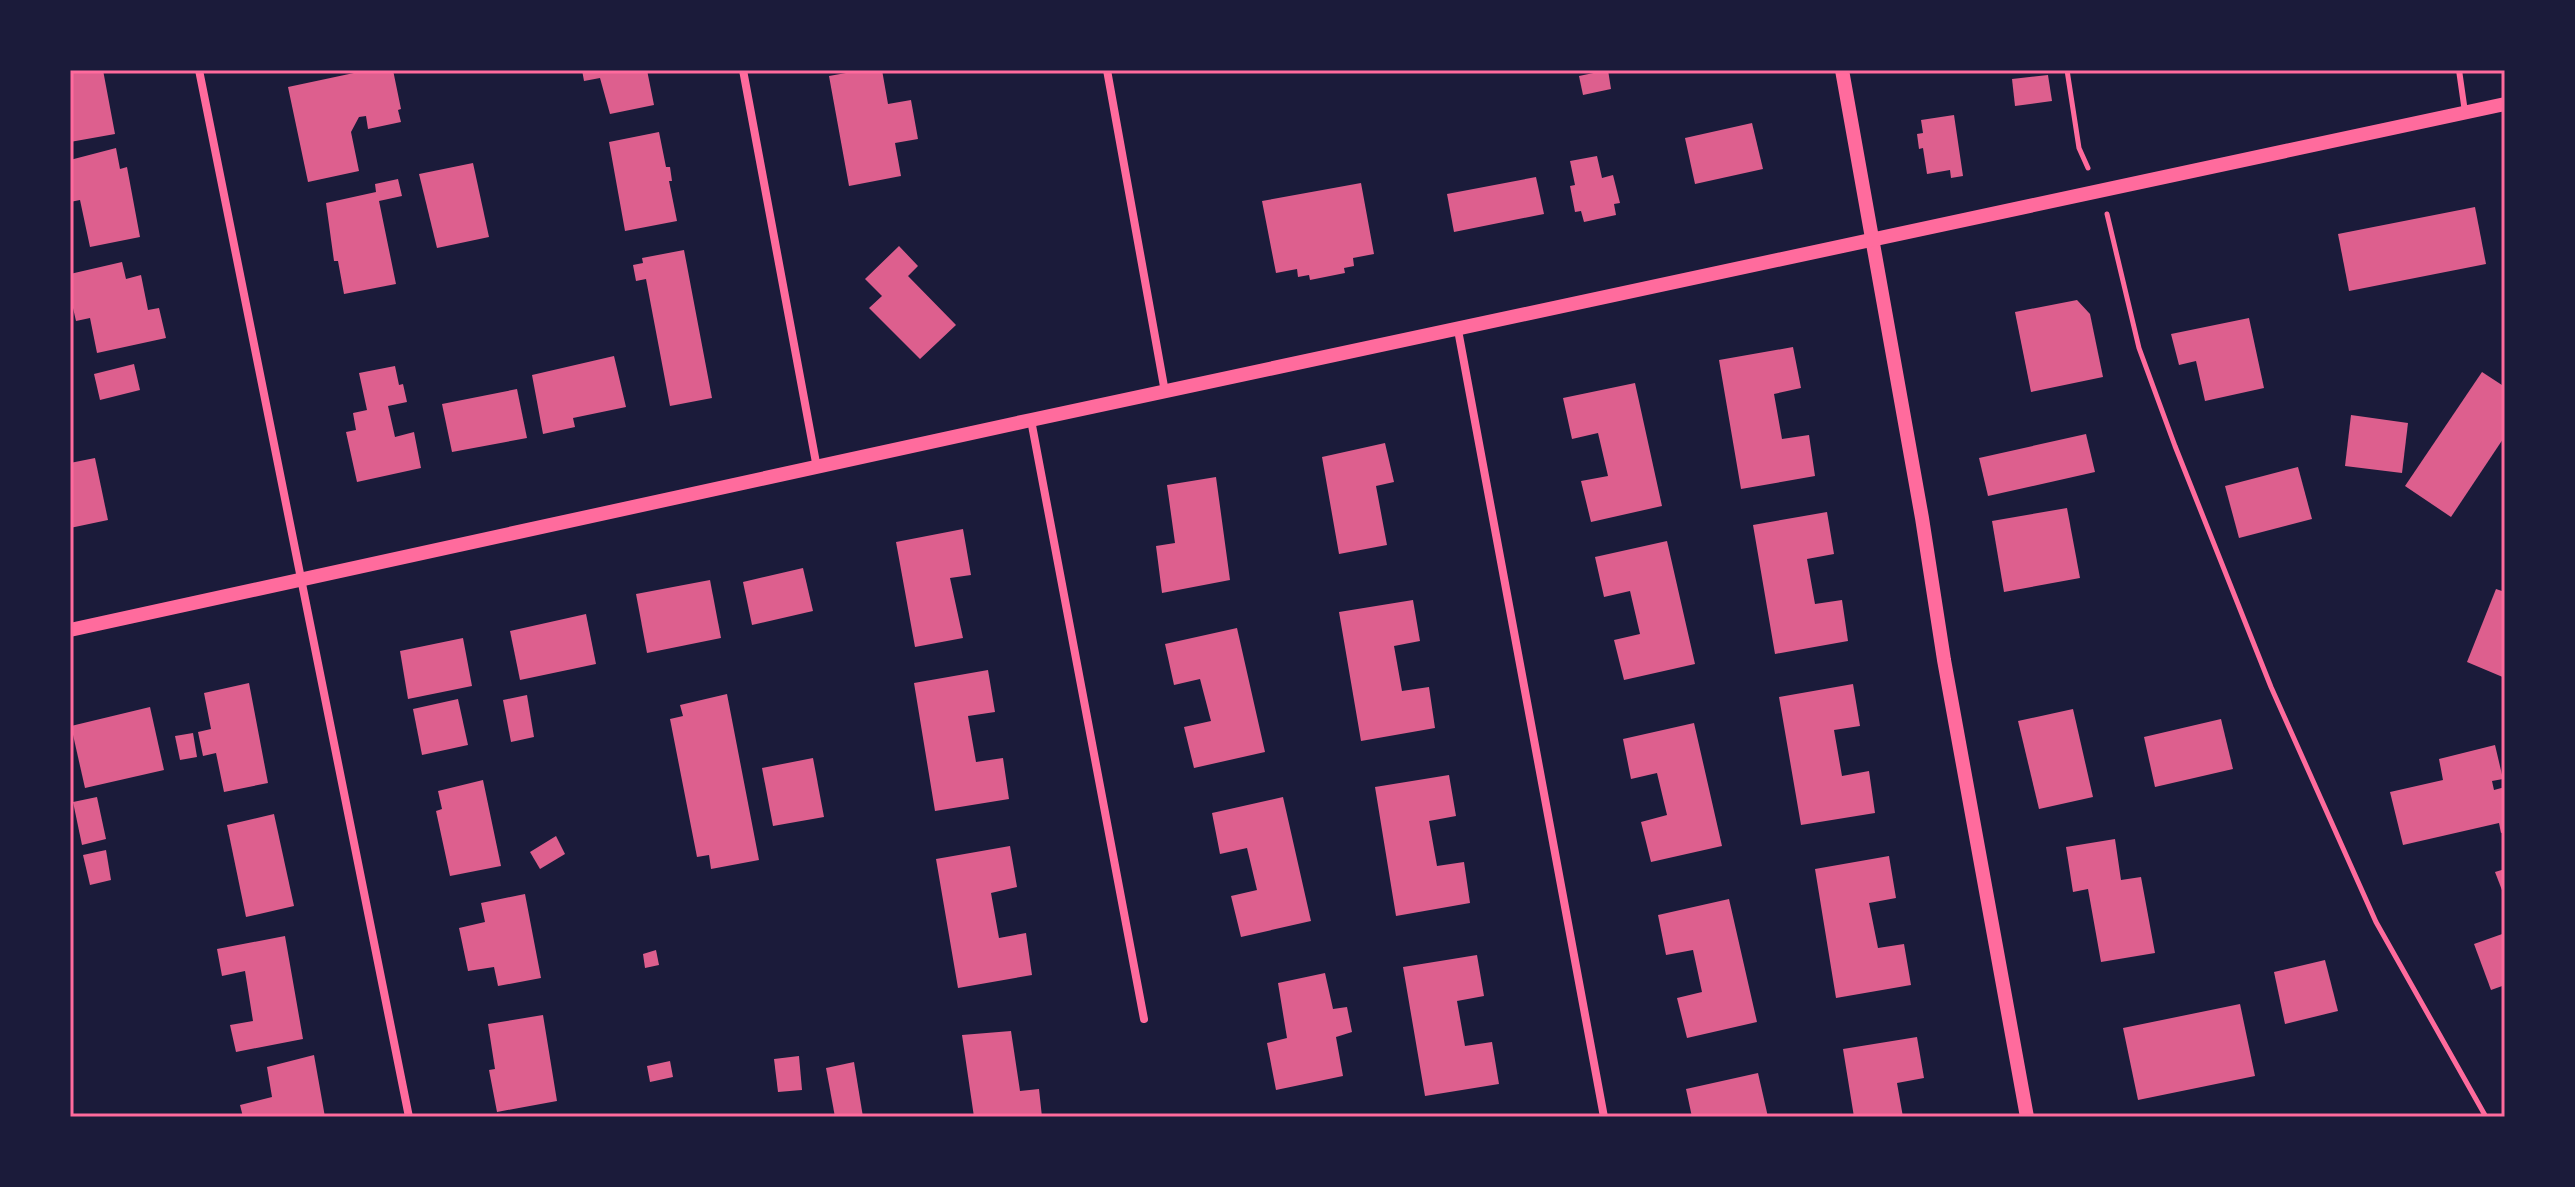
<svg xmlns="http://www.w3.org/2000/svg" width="2575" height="1187" viewBox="0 0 2575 1187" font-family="'Work Sans',sans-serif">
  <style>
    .building { fill: #dd5f8e }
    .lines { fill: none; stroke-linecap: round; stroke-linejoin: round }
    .path { stroke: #ff6b9d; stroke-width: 5 }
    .service { stroke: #ff6b9d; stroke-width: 6 }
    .minor { stroke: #ff6b9d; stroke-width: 8 }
    .tertiary { stroke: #ff6b9d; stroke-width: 14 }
    .neatline { fill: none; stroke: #ff6b9d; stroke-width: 3 }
  </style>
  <rect width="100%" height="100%" fill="#1b1b3a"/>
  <g class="building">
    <polygon points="70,70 103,70 115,134 70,142"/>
    <polygon points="368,70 393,70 401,109 398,110 401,122 368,129 366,116 359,117 351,132 359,171 308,182 288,87"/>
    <polygon points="582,70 647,70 654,105 610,114 600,78 584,81"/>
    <polygon points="863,70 882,70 888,104 911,100 918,139 895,143 901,176 849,186 829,76"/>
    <polygon points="1608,70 1611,89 1583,95 1579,76"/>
    <polygon points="2048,75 2052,101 2015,106 2012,79"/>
    <polygon points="1954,115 1963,176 1951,178 1950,170 1927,174 1923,148 1919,149 1917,134 1923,133 1921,120"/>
    <polygon points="1752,123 1763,169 1695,184 1685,138"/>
    <polygon points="659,132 666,167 670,167 672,181 669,181 677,221 625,231 609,142"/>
    <polygon points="116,148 120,169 127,167 140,237 90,247 80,200 70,202 70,160"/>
    <polygon points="1597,156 1602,178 1613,175 1620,203 1614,204 1616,215 1584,222 1581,211 1575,212 1570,186 1575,185 1570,161"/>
    <polygon points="473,163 489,237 437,248 419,174"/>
    <polygon points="1536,177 1544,214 1454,232 1447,194"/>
    <polygon points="398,179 402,196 379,201 396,284 344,294 338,261 334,261 326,203 376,192 375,184"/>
    <polygon points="1361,183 1374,254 1353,258 1354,266 1344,268 1345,273 1310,280 1309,275 1298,277 1297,269 1276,273 1262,201"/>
    <polygon points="2475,207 2486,264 2349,291 2338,234"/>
    <polygon points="899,246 918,266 908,276 956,325 920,359 869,308 882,296 865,279"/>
    <polygon points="684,250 712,398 670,406 646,279 636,281 633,265 643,263 642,258"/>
    <polygon points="122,262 126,279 141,275 148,310 159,308 166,338 97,353 90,318 76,321 70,295 70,274"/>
    <polygon points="2077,300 2090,314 2103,377 2031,392 2015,312"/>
    <polygon points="2249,318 2264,388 2205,401 2196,361 2179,365 2171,334"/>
    <polygon points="1793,347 1801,388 1774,394 1782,439 1809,435 1815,476 1741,489 1719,360"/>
    <polygon points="614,356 626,407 573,418 575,427 543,434 532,375"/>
    <polygon points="134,364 140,390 100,400 94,374"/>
    <polygon points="395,366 399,385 403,384 407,402 388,406 395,437 414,432 421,468 357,482 346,432 356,430 353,413 367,410 359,373"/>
    <polygon points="2482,372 2505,387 2505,436 2451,517 2405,486"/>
    <polygon points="1635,383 1662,506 1591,522 1581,481 1608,476 1598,433 1572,439 1563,398"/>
    <polygon points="517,389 527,438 452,452 442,404"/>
    <polygon points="2351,415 2408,423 2402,473 2345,466"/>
    <polygon points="2086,434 2095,472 1988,496 1979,458"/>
    <polygon points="1385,443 1394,482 1376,486 1387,545 1339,554 1322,457"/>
    <polygon points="95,458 108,520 70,528 70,463"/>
    <polygon points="2298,467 2312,519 2239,538 2225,486"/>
    <polygon points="1216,477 1230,580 1162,593 1156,546 1175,543 1167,485"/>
    <polygon points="2067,508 2080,578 2004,592 1992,521"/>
    <polygon points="1827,512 1834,554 1807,559 1815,604 1842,600 1848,641 1775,654 1753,525"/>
    <polygon points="963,529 971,575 950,578 963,638 915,647 896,542"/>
    <polygon points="1667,541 1695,664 1624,680 1614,640 1640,634 1630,591 1604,597 1595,557"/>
    <polygon points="803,568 813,611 752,625 743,582"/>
    <polygon points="710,580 721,638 647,653 636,594"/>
    <polygon points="2496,589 2505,592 2505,678 2467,662"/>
    <polygon points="1413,600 1420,641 1394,646 1402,691 1429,687 1435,728 1361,741 1339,612"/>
    <polygon points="586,614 596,664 520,680 510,631"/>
    <polygon points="1237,628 1265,752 1194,768 1184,727 1211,721 1200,679 1174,685 1165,644"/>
    <polygon points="463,638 472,686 408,699 400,651"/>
    <polygon points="988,670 995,712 968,716 976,762 1003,758 1009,799 935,811 914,683"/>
    <polygon points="249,683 268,783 224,792 216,753 203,756 198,732 211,729 204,693"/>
    <polygon points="1853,684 1860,726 1834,730 1842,776 1869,771 1875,813 1801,825 1779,697"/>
    <polygon points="727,694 759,860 711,869 709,855 697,857 670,719 683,716 680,705"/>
    <polygon points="527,695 534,737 511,742 503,700"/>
    <polygon points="458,699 468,745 422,755 413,709"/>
    <polygon points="150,707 164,770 85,788 71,726"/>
    <polygon points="2073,709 2093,797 2039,809 2018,721"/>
    <polygon points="2221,719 2233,769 2155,787 2144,737"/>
    <polygon points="1694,723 1722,846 1651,862 1641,822 1667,815 1657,773 1631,779 1623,739"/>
    <polygon points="193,733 197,757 180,760 175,736"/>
    <polygon points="2495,745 2503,779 2492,781 2494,790 2505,787 2505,832 2501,833 2499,823 2403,845 2390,792 2443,780 2439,759"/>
    <polygon points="813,758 824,817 773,826 762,768"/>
    <polygon points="1449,775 1456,816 1429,821 1437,866 1464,862 1470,903 1396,916 1375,787"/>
    <polygon points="483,780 501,866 450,876 436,811 442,809 438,791"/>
    <polygon points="97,797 106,839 82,845 73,802"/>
    <polygon points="1283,797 1311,921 1241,937 1231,896 1257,890 1247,848 1220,854 1212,813"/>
    <polygon points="274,814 294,906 246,917 227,825"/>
    <polygon points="556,836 565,854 540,869 530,852"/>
    <polygon points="2115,839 2121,880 2141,877 2155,953 2101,962 2088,889 2073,892 2066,847"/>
    <polygon points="1010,846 1017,887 991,893 999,938 1026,933 1032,975 958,988 936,859"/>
    <polygon points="106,850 111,880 90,885 83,855"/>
    <polygon points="1889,856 1896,898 1869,903 1878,948 1904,944 1911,985 1836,998 1815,869"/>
    <polygon points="2505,869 2505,898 2495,872"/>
    <polygon points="525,894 541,978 498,986 494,967 468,971 459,928 485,922 481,903"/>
    <polygon points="1729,899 1757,1022 1687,1038 1677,998 1702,992 1693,950 1666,955 1658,915"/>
    <polygon points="2505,933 2505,985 2491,990 2474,944"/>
    <polygon points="285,936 303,1039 236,1052 230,1025 253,1021 245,971 222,976 217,949"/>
    <polygon points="656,950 659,965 645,968 643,954"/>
    <polygon points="1477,955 1484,996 1457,1001 1465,1046 1492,1042 1499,1084 1425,1096 1403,967"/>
    <polygon points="2325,960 2338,1011 2285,1024 2274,972"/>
    <polygon points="1325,973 1333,1009 1347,1007 1352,1032 1336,1037 1343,1076 1276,1090 1267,1043 1287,1038 1278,983"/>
    <polygon points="2240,1004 2255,1076 2138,1100 2123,1028"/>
    <polygon points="543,1015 557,1101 497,1112 489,1070 495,1069 488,1024"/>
    <polygon points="1011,1031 1020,1091 1039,1089 1042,1117 974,1117 962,1035"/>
    <polygon points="1917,1037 1924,1078 1897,1083 1903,1117 1854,1117 1843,1049"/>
    <polygon points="314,1055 325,1117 243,1117 240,1105 272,1097 267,1067"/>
    <polygon points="799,1056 802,1090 778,1092 774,1059"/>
    <polygon points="670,1061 673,1077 650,1082 647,1066"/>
    <polygon points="854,1062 863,1117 835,1117 826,1068"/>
    <polygon points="1758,1073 1768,1117 1692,1117 1686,1089"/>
  </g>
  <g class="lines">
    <g class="path">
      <polyline points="2067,70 2079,148 2088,168"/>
      <polyline points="2107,214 2139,348 2175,446 2271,687 2376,922 2486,1117"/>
    </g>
    <polyline class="service" points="2459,70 2465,112"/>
    <g class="minor">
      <polyline points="199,70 409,1117"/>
      <polyline points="743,70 817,468"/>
      <polyline points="1107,70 1165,392"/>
      <polyline points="1458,330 1604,1117"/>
      <polyline points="1031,420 1144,1019"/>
    </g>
    <g class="tertiary">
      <polyline points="1842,70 1922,518 1944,660 2027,1117"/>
      <polyline points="70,630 1031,420 2505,104"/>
    </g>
  </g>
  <rect width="2575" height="1187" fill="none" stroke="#1b1b3a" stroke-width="144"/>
  <rect x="72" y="72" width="2431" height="1043" class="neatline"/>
</svg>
